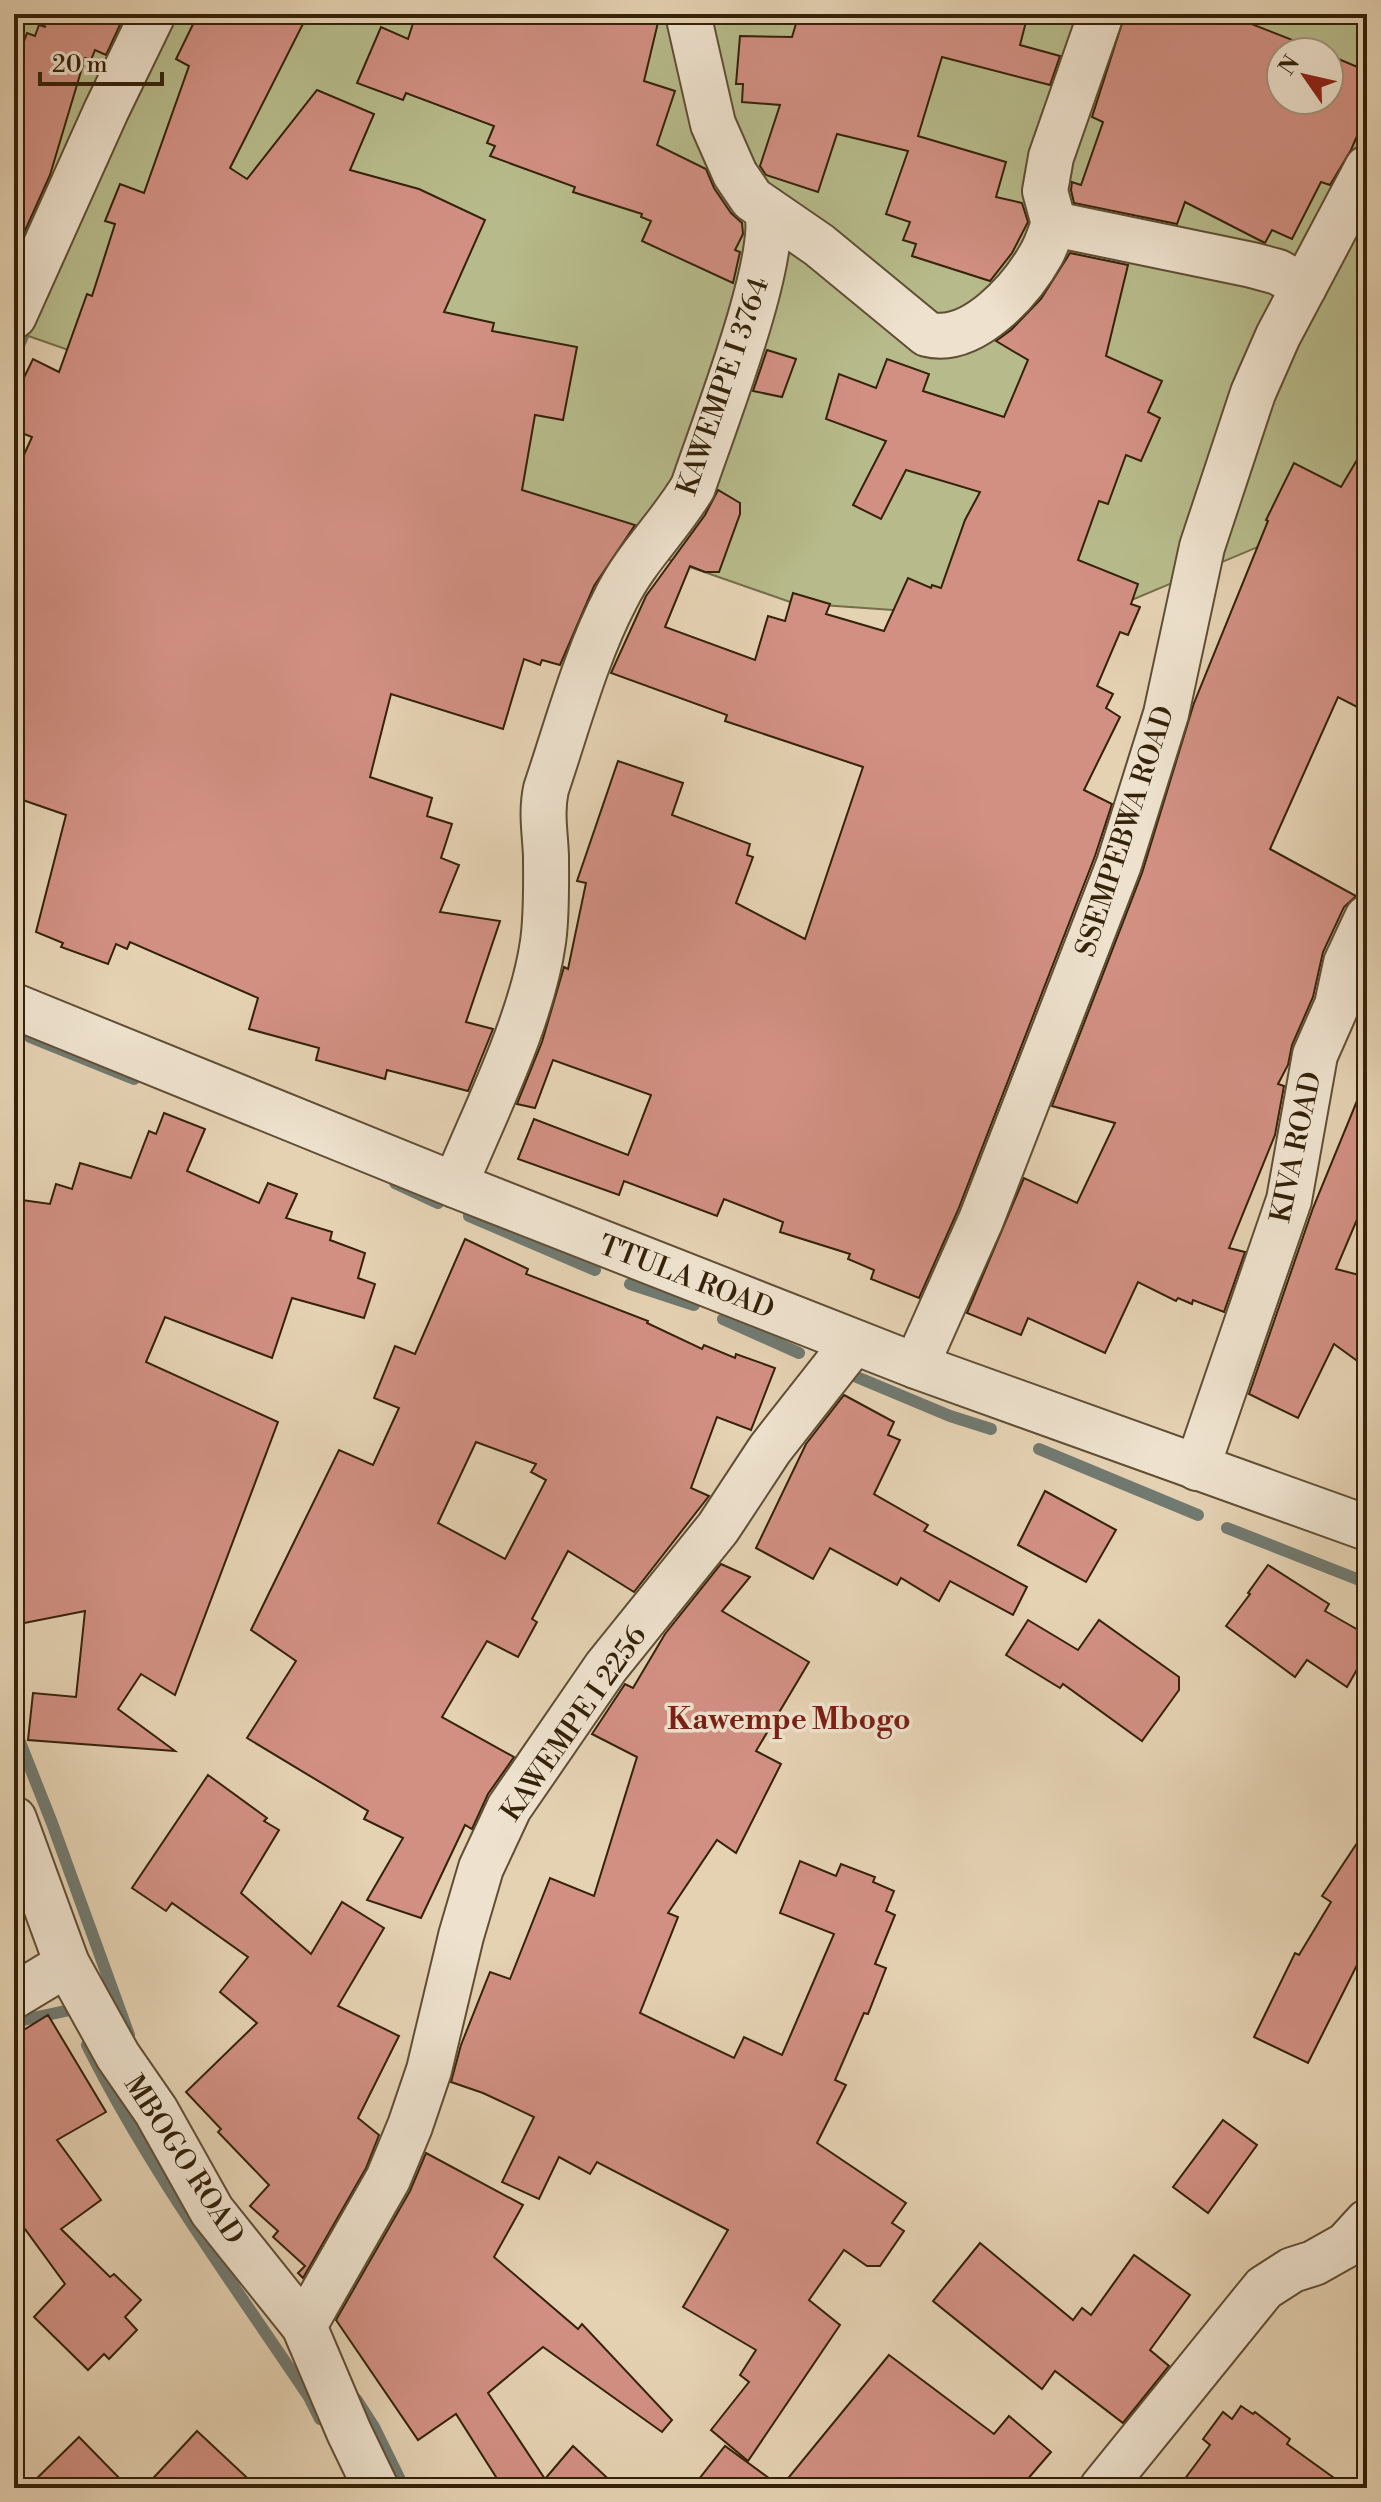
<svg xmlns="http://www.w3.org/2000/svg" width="1381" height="2502" viewBox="0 0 1381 2502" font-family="'Libre Bodoni',serif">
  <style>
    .green { fill: #b7bb8b; stroke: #766e4a; stroke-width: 2; fill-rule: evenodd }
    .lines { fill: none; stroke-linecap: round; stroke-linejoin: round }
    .stream { stroke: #717a71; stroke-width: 12 }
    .building { fill: #d29083; stroke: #342209; stroke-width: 2; fill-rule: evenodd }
    .minor-casing { stroke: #604e34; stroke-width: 48 }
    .minor { stroke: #eee2ce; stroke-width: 44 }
    .labels { text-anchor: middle; stroke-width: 7; stroke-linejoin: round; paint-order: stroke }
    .street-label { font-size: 28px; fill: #342209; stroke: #eee2ce }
    .neighbourhood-label { font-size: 30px; font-weight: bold; fill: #7a1f14; stroke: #eee2ce }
  </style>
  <rect width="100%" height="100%" fill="#e5d2b3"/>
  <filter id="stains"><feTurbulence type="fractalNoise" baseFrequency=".0025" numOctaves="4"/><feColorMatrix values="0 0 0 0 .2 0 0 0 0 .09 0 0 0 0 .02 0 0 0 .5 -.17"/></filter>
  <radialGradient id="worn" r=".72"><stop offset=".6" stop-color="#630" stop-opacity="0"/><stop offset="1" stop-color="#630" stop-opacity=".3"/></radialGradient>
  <path class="green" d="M14,14h1353v487l-290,122 -284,-20 -779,-272zM1281,52h48v48h-48z"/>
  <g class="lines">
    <g class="stream">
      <polyline points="14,357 23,336"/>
      <polyline points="30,1037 134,1079"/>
      <polyline points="395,1183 438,1203"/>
      <polyline points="469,1216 595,1270"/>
      <polyline points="630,1284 694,1305"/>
      <polyline points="723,1319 799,1353"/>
      <polyline points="840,1370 950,1416 991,1429"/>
      <polyline points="1039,1449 1198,1515"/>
      <polyline points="1227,1528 1367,1583"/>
      <polyline points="14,1727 52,1823 129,2035"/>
      <polyline points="14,2022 70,2010"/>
      <path d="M87,2045c62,124 145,237 222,352l11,22"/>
      <polyline points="356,2399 374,2427 404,2488"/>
    </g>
  </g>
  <g class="building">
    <polygon points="16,14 125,14 106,55 95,50 91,60 85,58 50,175 15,253 14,41 23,44 27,33 35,36 39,25 46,27"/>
    <polygon points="198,14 308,14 230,168 247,179 317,90 374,114 350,170 419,189 485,220 444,312 494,323 492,331 577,347 563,420 535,415 522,490 635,525 594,586 560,665 542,660 540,665 524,659 503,729 391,694 370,777 432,798 427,816 452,824 441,858 459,865 440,912 500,921 466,1022 493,1029 468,1091 387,1070 385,1079 316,1060 319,1048 249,1029 258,998 130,942 127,949 116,944 108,964 61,947 63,943 36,932 66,815 14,797 14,477 32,437 14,430 14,398 33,359 59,372 87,294 92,296 115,224 105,221 120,184 144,193 189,66 176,59"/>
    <polygon points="416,14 660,14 644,81 675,91 657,145 706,169 714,188 731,213 742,223 743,234 735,250 740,252 733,283 642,241 651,221 641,217 642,214 573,192 575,187 490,156 495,146 487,143 494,126 406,93 403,100 357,83 381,27 408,39"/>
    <polygon points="799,14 1028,14 1020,45 1060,56 1050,85 942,57 918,136 1006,162 996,197 1022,203 1028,222 1012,253 990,281 912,256 916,244 903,240 910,222 886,214 908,151 837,134 818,192 766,175 760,166 780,105 742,102 743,84 736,84 740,36 792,37"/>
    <polygon points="1125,14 1226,14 1323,52 1281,52 1281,100 1329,100 1329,55 1367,71 1367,113 1351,150 1330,185 1321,182 1292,239 1272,230 1265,243 1263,242 1185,202 1177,224 1074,203 1071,190 1072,182 1081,185 1103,122 1092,117"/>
    <polygon points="1070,253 1128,265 1106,356 1162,381 1148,412 1160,418 1141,461 1126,455 1108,504 1099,501 1078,560 1138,584 1131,604 1140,607 1128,635 1120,632 1097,686 1113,694 1106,708 1120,717 1084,790 1112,804 1095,856 958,1210 919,1298 871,1279 874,1270 848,1259 850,1254 780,1232 783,1222 724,1199 717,1216 624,1181 619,1195 518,1159 534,1119 628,1155 651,1095 553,1060 535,1108 517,1104 542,1042 564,967 568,969 586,883 577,881 618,761 683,783 672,815 750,844 747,855 753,857 736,903 805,939 863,767 725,721 727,715 611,673 646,596 705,515 718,490 740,503 740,514 719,572 705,572 690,566 665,627 755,660 768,616 785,621 793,593 830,604 826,614 884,631 908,578 931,588 932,585 941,588 965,520 980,492 906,470 881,519 853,505 886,441 826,419 839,374 876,388 887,359 929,374 923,391 1004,417 1028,360 996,341 1011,330 1041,299"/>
    <polygon points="767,350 796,359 782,397 753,391"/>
    <polygon points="1367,443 1367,712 1338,697 1270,849 1356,896 1344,907 1323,952 1313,997 1292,1045 1288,1065 1278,1084 1284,1086 1275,1135 1229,1248 1245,1252 1224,1312 1193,1300 1192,1304 1178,1298 1176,1301 1138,1282 1105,1353 1028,1318 1021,1335 967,1313 1024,1178 1077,1203 1115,1123 1052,1106 1142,873 1194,703 1268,521 1266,520 1294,463 1341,487"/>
    <polygon points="1366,1079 1367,1196 1336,1269 1367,1277 1367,1368 1334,1344 1298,1418 1249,1394 1313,1208"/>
    <polygon points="164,1113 205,1129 187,1171 259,1203 268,1183 297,1194 286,1218 332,1232 330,1240 365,1253 358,1278 375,1284 364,1318 292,1298 272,1358 165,1317 146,1362 278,1422 175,1695 141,1674 118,1709 175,1751 28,1740 33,1693 76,1697 85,1611 14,1625 14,1199 50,1204 56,1184 72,1189 80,1163 131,1178 149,1131 156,1134"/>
    <path d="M465,1239l63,30 -2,5 122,47 -1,2 55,26 2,-4 31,13 1,-4 39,14 -24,62 -34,-13 -26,71 18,8 -75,96 -66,-41 -36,68 5,3 -19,35 -31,-16 -45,76 72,40 -26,37 -16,35 -7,-4 -44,93 -54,-18 36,-62 -39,-19 4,-8 -121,-73 49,-77 -45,-31 88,-180 34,15 26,-57 -25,-10 21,-52 20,8zM476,1442l60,22 -5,8 15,8 -41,79 -67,-36z"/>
    <polygon points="844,1395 894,1422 888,1435 900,1440 874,1494 928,1525 924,1531 1027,1587 1013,1615 950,1581 939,1601 901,1578 897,1585 830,1548 813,1579 756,1548 806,1444"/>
    <polygon points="1045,1491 1116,1530 1086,1582 1018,1545"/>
    <polygon points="721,1564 750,1577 722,1611 809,1662 756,1751 781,1764 736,1853 717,1840 668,1913 678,1917 640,2013 734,2058 744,2037 782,2055 834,1934 780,1913 800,1861 836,1876 841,1864 875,1877 873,1882 894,1891 886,1911 895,1915 875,1964 886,1968 868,2014 864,2013 835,2080 846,2085 817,2143 906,2203 892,2223 904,2231 880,2266 867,2266 844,2250 809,2300 840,2325 748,2461 711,2430 749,2382 740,2375 756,2350 683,2307 728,2230 597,2162 590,2174 559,2157 539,2199 502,2182 534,2117 483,2093 451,2082 461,2045 490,1972 510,1979 550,1878 594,1896 637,1757 592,1734 625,1684 633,1688 665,1634"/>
    <polygon points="1268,1565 1329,1604 1325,1611 1367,1635 1367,1652 1347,1687 1307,1660 1295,1677 1226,1626 1250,1594 1248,1593"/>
    <polygon points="1028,1620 1078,1650 1099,1620 1179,1677 1179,1690 1142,1741 1063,1684 1060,1688 1006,1655"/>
    <polygon points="208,1775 267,1818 264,1821 279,1830 241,1893 311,1954 342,1902 384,1928 338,2006 399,2036 358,2118 379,2135 366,2168 303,2278 298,2273 305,2266 273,2237 278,2231 250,2206 269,2185 218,2132 221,2129 186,2092 257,2023 220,1992 248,1957 172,1903 166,1911 132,1888"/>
    <polygon points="1367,1828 1367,1945 1308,2063 1254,2037 1295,1953 1299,1955 1331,1902 1322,1896"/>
    <polygon points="48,2015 106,2112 57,2140 101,2200 61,2229 110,2277 114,2274 141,2300 125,2317 137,2330 109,2359 104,2354 88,2370 34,2317 65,2284 14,2214 14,2036"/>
    <polygon points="1223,2120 1257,2145 1208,2213 1173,2187"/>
    <polygon points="426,2153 523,2205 494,2257 578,2329 582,2324 672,2420 662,2432 543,2347 488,2393 545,2479 573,2446 618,2488 503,2488 456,2414 418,2440 336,2320 410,2191"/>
    <polygon points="980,2243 1073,2320 1082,2308 1091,2315 1134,2255 1190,2295 1150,2350 1169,2366 1123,2423 1055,2371 1042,2389 933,2301"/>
    <polygon points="889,2355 994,2434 1009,2416 1051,2452 1020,2488 692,2488 725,2446 781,2487"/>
    <polygon points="1241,2406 1253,2414 1255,2412 1290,2439 1287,2444 1348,2488 1178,2488 1210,2445 1203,2439 1223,2412 1232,2419"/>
    <polygon points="197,2431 258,2488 144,2488"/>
    <polygon points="79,2437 129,2488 27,2488"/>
  </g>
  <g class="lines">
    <defs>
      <g id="minor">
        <path d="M688,14l25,110 22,50 17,25 67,46 108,89c46,12 95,-45 115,-81 5,-9 8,-20 12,-29"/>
        <polyline points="1054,224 1252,265 1278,272 1304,287"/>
        <polyline points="1054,224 1045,191 1051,157 1101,14"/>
        <polyline points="14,316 106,111 153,14"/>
        <polyline points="14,1006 455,1185 916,1366 1367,1528"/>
        <path d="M455,1185c30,-73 77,-165 88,-243 4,-28 3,-58 3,-86 -1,-24 -5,-44 0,-67 21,-62 40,-134 70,-191 20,-41 54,-72 77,-111 17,-52 89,-234 73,-278"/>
        <polyline points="916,1366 981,1220 1119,864 1166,714 1202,547 1253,393 1278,336 1367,168"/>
        <polyline points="1197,1468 1289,1200 1315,1055 1337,1005 1346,963 1367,918"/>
        <polyline points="14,1819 67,1964 118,2056 156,2111 212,2211 304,2326 349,2432 376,2488"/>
        <polyline points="14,1996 67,1964"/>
        <polyline points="304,2326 388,2179 410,2126 429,2070 461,1936 481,1868 509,1808 606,1667 718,1528 770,1449 854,1342"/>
        <polyline points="1102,2488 1264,2288 1292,2270 1314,2263 1346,2245 1367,2222"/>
      </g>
    </defs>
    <use href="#minor" class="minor-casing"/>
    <use href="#minor" class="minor"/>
  </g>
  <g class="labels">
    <g class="street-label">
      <text transform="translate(722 386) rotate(-71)" y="10">KAWEMPE I 3764</text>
      <text transform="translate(1124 831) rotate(-72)" y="10">SSEMPEBWA ROAD</text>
      <text transform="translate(1295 1147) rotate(-78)" y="10">KIVA ROAD</text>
      <text transform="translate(687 1276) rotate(21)" y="10">TTULA ROAD</text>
      <text transform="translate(573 1723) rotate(-55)" y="10">KAWEMPE I 2256</text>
      <text transform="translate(185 2159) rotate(57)" y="10">MBOGO ROAD</text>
    </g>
    <g class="neighbourhood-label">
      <text x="789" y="1729">Kawempe Mbogo</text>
    </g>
  </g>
  <rect width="1381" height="2502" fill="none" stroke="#e5d2b3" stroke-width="48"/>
  <rect x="16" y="16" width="1349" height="2470" fill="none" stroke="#342209" stroke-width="4"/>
  <rect x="24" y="24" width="1333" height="2454" fill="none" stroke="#342209" stroke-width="2"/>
  <g transform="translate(1305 76) rotate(304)"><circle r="38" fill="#eee2ce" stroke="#a4957f" stroke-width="2"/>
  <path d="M0-6L14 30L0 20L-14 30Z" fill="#8f2418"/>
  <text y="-12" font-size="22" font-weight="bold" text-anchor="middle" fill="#342209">N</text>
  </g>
  <path d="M40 72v12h122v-12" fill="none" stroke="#342209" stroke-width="4"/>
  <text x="52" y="72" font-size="24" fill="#342209" stroke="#eee2ce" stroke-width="6" paint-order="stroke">20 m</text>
  <rect width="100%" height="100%" filter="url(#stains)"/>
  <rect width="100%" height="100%" fill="url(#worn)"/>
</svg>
